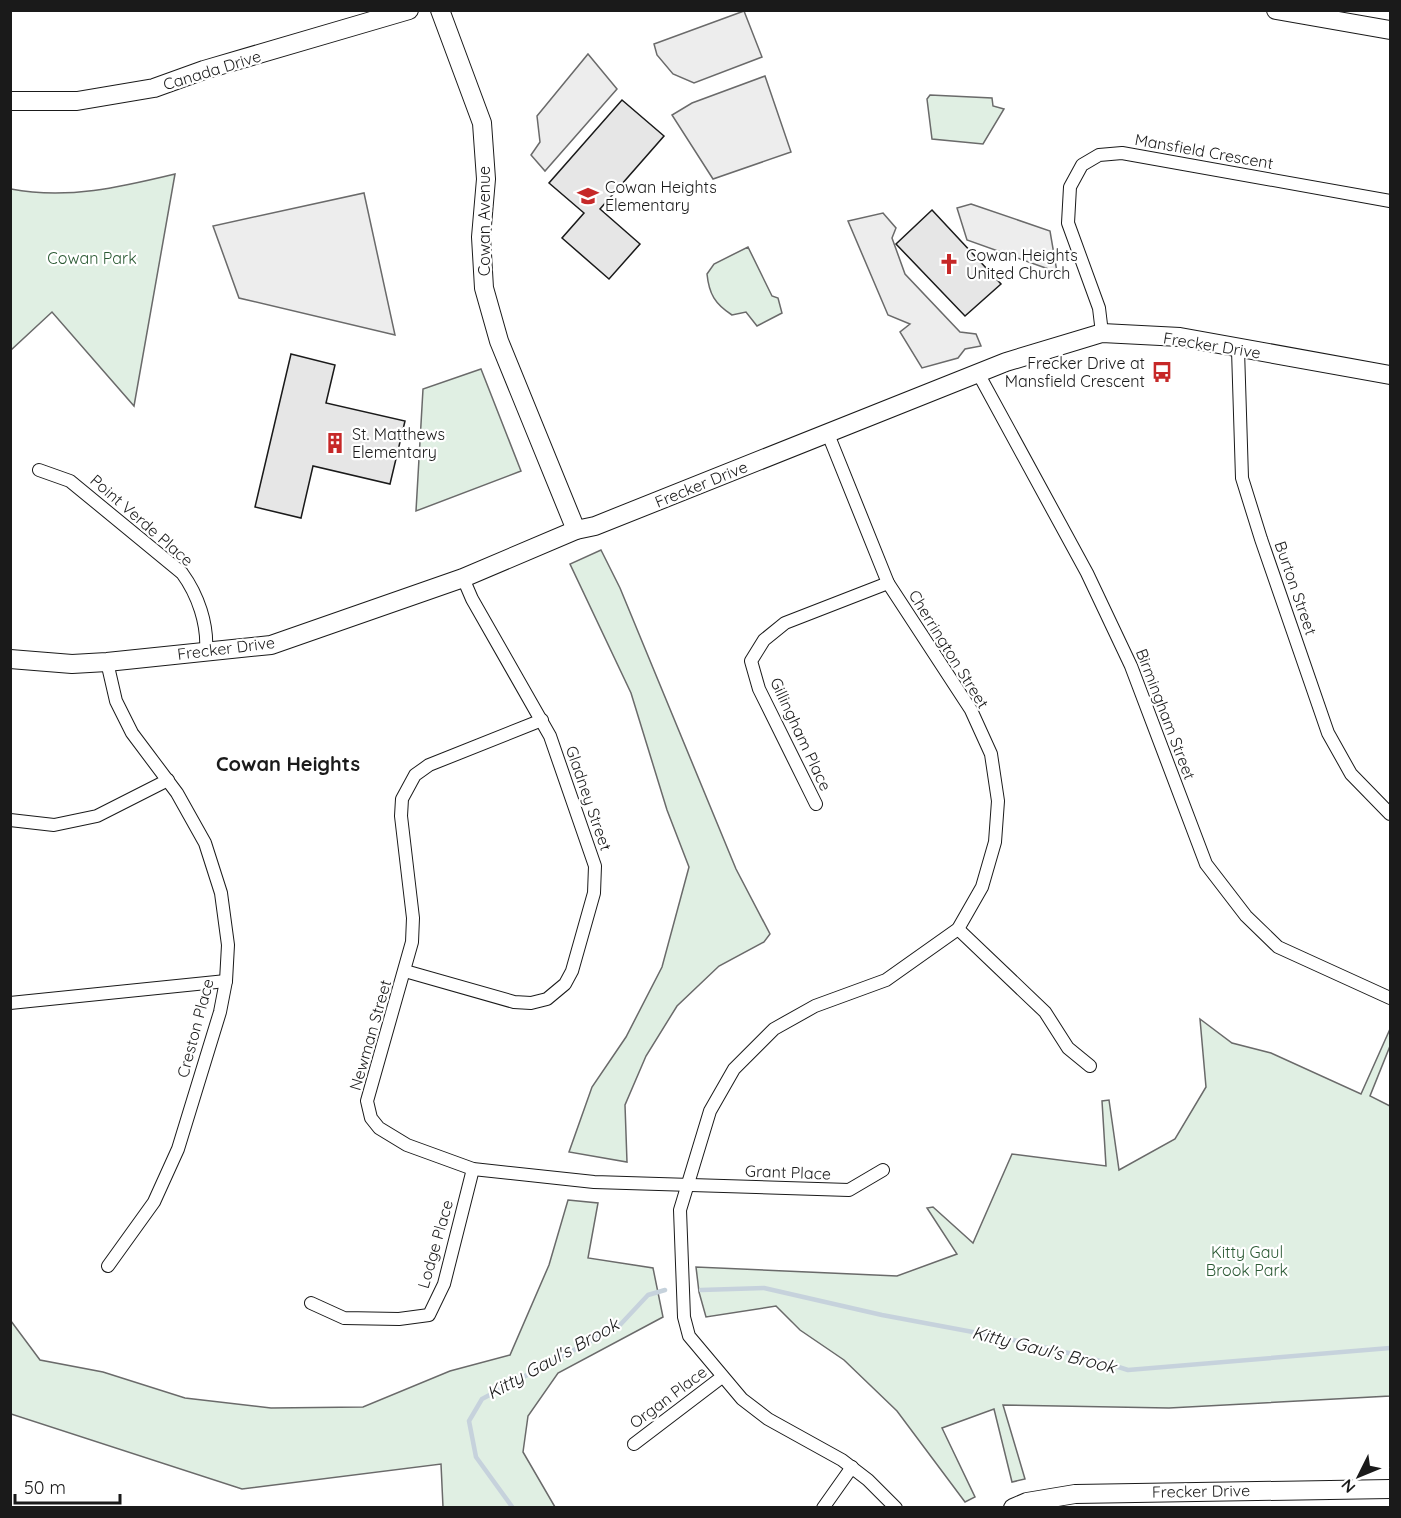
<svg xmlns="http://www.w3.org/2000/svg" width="1401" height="1518" viewBox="0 0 1401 1518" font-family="Quicksand,sans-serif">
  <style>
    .green { fill: #e0efe3; stroke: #6a6a6a; stroke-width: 1.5 }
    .parking { fill: #ededed; stroke: #6a6a6a; stroke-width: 1.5 }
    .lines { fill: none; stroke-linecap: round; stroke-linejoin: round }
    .stream { stroke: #c6d2dc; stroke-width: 4.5 }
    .building { fill: #e6e6e6; stroke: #1a1a1a; stroke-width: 1.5 }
    .street-casing { stroke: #1a1a1a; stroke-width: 14 }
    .secondary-casing { stroke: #1a1a1a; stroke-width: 20 }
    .street { stroke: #fff; stroke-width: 12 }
    .secondary { stroke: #fff; stroke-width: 18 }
    .labels { text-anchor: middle; stroke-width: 4.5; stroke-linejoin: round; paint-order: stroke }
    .street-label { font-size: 16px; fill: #1a1a1a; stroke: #fff }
    .poi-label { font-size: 16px; fill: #1a1a1a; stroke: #fff; text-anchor: start }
    .park-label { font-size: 16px; fill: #2b5a34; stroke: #fff }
    .water-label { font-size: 18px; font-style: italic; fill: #1a1a1a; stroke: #fff }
    .quarter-label { font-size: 20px; font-weight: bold; fill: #1a1a1a; stroke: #fff }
  </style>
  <rect width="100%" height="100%" fill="#fff"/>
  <g class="green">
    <polygon points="930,95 992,98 993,106 1004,109 983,144 932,139 927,99"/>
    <path d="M175,174l-41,232 -82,-94 -41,38v-161c56,11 110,-2 164,-15z"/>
    <path d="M748,247l24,49 6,2 4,15 -25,13 -11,-14 -14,3c-17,-11 -23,-21 -25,-41l7,-10z"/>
    <polygon points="481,369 521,471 416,511 423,389"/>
    <polygon points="601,550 620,588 736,869 770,934 764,942 719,966 677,1006 646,1056 625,1105 627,1162 569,1152 592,1087 626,1037 662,967 689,867 667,810 631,693 570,564"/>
    <polygon points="1200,1019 1232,1043 1271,1053 1361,1094 1390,1029 1390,1046 1370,1096 1390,1106 1390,1396 1169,1408 1003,1405 1025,1479 1012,1482 994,1409 942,1428 975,1497 965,1502 897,1411 844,1360 800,1330 776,1306 706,1317 699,1292 696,1267 897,1276 957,1254 927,1208 933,1207 973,1243 1012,1154 1106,1166 1102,1101 1109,1100 1119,1170 1175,1139 1206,1087"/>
    <polygon points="568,1200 598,1203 588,1258 653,1268 663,1317 558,1373 528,1416 523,1452 555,1507 443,1507 441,1464 242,1489 11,1414 11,1321 40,1360 103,1372 185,1398 271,1408 363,1407 450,1371 510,1355 549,1265"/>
  </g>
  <g class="parking">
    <polygon points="744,11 762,57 694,83 673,74 657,55 654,44"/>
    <polygon points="588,54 617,89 545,171 531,155 540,142 537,116"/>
    <polygon points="765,76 791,152 713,179 672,115 692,103"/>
    <polygon points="364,193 395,335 239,298 213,226"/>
    <polygon points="971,204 1050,231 1057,272 967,240 957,208"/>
    <polygon points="883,213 896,228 892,238 905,274 960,332 976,334 981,346 965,349 958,358 922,368 900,332 910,324 888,315 848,221"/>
  </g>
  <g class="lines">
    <g class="stream">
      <polyline points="701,1290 764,1288 882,1315 1005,1338 1093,1359 1128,1370 1390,1348"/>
      <polyline points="513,1508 476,1457 469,1421 482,1399 619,1326 648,1295 665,1290"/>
    </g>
  </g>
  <g class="building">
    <polygon points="622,100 664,136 600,209 640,244 609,279 562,238 584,213 549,183"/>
    <polygon points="932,210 1001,284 965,316 896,244"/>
    <polygon points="291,354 335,365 326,403 405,421 390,484 313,466 301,518 255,507"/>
  </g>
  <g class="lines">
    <defs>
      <g id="street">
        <polyline points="1102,333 1099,308 1068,223 1070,187 1082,165 1099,155 1122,153 1390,201"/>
        <polyline points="1238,350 1242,478 1261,539 1328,733 1351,774 1390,814"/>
        <polyline points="978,373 1087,573 1131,666 1206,864 1246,916 1278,947 1390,998"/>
        <polyline points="828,434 888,583 971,710 991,754 998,801 995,842 982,887 958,929 886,980 815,1006 774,1029 734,1069 710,1111 680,1210 684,1317 689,1336 742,1399 768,1419 842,1460 868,1480 896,1508"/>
        <path d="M39,470l31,11 112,92c16,22 26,51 24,78"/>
        <polyline points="107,662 116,701 132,733 177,793 205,843 221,893 228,945 226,981 220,1012 178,1149 154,1202 108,1266"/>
        <polyline points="542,720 429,765 415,775 402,799 401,816 413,918 412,942 367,1101 371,1118 379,1128 407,1145 473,1169 594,1182 849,1190 883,1170"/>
        <polyline points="816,804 759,689 751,661 764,640 785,623 888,583"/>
        <polyline points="10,820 54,825 97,816 168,780"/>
        <polyline points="958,929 1045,1012 1068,1048 1090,1066"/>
        <polyline points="405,971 514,1002 531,1003 547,999 565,984 572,971 594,893 595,866 550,736 472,599 463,578"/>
        <polyline points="10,1003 226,981"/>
        <polyline points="311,1303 344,1318 399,1319 429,1315 444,1284 473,1169"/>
        <polyline points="634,1444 722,1377"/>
        <polyline points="823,1508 852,1467"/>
      </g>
      <g id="secondary">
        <polyline points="440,10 482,123 486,179 481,237 484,288 499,341 576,530"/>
        <polyline points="1276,10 1390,30"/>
        <polyline points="10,101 77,101 154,88 204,70 409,10"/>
        <polyline points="10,659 72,664 107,662 271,645 463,578 576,530 595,526 1006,362 1102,333 1180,337 1390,375"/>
        <polyline points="1013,1508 1027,1502 1075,1494 1390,1489"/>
      </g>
    </defs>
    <use href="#street" class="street-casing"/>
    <use href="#secondary" class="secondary-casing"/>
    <use href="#street" class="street"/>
    <use href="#secondary" class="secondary"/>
  </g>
  <defs>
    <symbol id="school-bare" viewBox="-9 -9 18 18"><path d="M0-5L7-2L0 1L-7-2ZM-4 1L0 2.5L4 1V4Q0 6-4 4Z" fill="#c62828" stroke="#fff" stroke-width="2.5" paint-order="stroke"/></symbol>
    <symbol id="church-bare" viewBox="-9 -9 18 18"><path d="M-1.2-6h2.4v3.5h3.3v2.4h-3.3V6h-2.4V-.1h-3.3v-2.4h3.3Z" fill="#c62828" stroke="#fff" stroke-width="2.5" paint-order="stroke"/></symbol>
    <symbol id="bus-bare" viewBox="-9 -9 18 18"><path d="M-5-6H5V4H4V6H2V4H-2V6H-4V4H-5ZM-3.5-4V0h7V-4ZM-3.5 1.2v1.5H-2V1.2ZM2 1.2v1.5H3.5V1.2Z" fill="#c62828" stroke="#fff" stroke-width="2.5" paint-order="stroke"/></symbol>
    <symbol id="building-bare" viewBox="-9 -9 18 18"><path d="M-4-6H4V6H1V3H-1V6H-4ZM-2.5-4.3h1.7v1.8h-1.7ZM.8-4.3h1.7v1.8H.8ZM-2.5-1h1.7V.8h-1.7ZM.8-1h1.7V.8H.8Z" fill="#c62828" stroke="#fff" stroke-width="2.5" paint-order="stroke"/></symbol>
  </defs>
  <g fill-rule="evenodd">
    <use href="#school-bare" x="573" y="181" width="30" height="30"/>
    <use href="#church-bare" x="934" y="249" width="30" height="30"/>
    <use href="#bus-bare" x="1147" y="357" width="30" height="30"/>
    <use href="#building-bare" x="320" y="428" width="30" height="30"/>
  </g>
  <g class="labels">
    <g class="street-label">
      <text transform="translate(212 70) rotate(-17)" y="6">Canada Drive</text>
      <text transform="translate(1204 151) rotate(10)" y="6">Mansfield Crescent</text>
      <text transform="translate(484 221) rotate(-90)" y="6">Cowan Avenue</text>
      <text transform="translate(1212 345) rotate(9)" y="6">Frecker Drive</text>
      <text transform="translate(701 484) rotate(-22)" y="6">Frecker Drive</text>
      <text transform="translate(142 520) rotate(41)" y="6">Point Verde Place</text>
      <text transform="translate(1296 588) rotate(71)" y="6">Burton Street</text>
      <text transform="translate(226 648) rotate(-7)" y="6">Frecker Drive</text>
      <text transform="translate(949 649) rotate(58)" y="6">Cherrington Street</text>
      <text transform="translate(1166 714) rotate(69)" y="6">Birmingham Street</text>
      <text transform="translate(801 734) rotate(65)" y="6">Gillingham Place</text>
      <text transform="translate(589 798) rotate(71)" y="6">Gladney Street</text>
      <text transform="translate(195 1028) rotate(-75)" y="6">Creston Place</text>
      <text transform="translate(370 1035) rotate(-74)" y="6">Newman Street</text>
      <text transform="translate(788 1172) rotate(2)" y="6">Grant Place</text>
      <text transform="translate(435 1244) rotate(-74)" y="6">Lodge Place</text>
      <text transform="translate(668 1397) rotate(-37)" y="6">Organ Place</text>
      <text transform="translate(1201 1491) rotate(-1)" y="6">Frecker Drive</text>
    </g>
    <g class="poi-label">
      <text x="605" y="193">Cowan Heights<tspan x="605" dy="18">Elementary</tspan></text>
      <text x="966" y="261">Cowan Heights<tspan x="966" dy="18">United Church</tspan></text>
      <text x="1145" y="369" text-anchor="end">Frecker Drive at<tspan x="1145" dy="18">Mansfield Crescent</tspan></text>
      <text x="352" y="440">St. Matthews<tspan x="352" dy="18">Elementary</tspan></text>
    </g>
    <g class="park-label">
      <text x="92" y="264">Cowan Park</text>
      <text x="1247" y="1258">Kitty Gaul<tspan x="1247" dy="18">Brook Park</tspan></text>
    </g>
    <g class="water-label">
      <text transform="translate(1044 1350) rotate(14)" y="6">Kitty Gaul's Brook</text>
      <text transform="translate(553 1359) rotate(-29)" y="6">Kitty Gaul's Brook</text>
    </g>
    <g class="quarter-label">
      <text x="288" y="771">Cowan Heights</text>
    </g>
  </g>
  <rect width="1401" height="1518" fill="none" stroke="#1a1a1a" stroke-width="24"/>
  <g transform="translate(1359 1476) rotate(227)" stroke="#ffffff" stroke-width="4.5" paint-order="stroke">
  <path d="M0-4.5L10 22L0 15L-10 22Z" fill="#1a1a1a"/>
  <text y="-9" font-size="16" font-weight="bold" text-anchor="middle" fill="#1a1a1a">N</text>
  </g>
  <path d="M15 1494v9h105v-9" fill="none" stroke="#1a1a1a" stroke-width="3"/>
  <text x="24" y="1494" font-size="18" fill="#1a1a1a" stroke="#ffffff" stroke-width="4.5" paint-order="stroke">50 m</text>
</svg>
